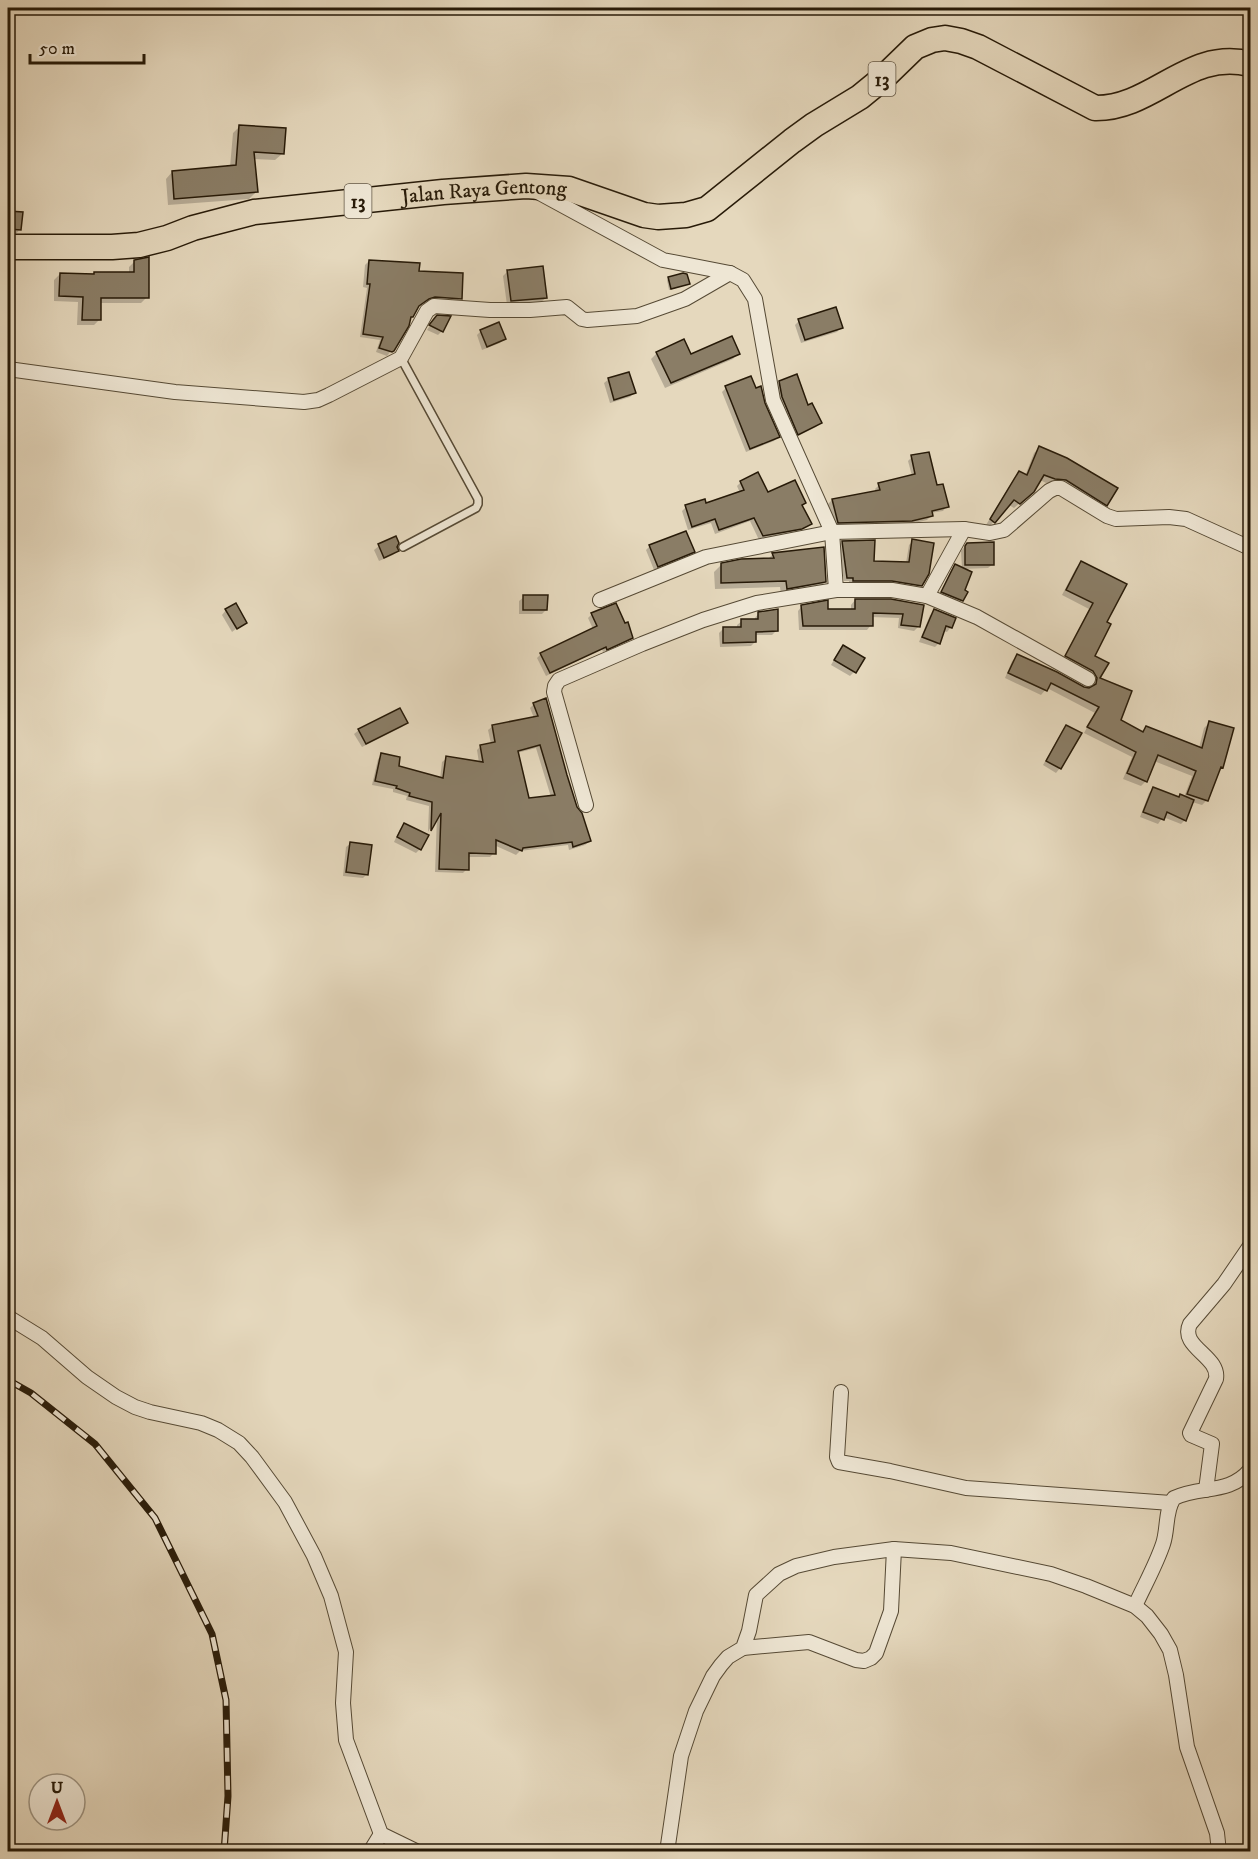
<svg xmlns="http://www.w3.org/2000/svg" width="1258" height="1859" viewBox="0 0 1258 1859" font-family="'IM FELL DW Pica',serif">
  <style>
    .shadow { fill: #0003; fill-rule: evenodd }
    .building { fill: #8a7d66; stroke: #271a08; stroke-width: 1.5; fill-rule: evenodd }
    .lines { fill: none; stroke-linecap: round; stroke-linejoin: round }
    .lane-casing { stroke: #564a35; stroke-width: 10 }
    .street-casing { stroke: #564a35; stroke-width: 16 }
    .highway-casing { stroke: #271a08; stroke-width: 27 }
    .lane { stroke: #eee6d4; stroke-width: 7 }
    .street { stroke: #eee6d4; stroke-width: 14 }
    .highway { stroke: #e5d8bd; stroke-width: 24 }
    .rail-casing { stroke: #271a08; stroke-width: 7 }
    .rail { stroke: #eee6d4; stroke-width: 4.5; stroke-dasharray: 14; stroke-linecap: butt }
    .labels { text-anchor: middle; stroke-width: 4.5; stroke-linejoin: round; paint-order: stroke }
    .shield { fill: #eee6d4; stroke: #635745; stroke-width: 1.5 }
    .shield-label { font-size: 20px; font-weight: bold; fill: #271a08 }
    .street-label { font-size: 21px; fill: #271a08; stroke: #eee6d4 }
  </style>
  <rect width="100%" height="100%" fill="#e5d8bd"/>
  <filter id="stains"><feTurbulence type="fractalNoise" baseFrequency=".00333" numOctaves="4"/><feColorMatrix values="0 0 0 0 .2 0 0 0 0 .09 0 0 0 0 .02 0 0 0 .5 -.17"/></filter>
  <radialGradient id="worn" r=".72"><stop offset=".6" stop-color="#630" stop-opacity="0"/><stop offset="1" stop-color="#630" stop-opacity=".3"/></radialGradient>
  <g class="shadow">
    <polygon points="240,126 282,154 275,160 253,159 256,192 249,199 168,205 166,179 172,172 230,167 233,133"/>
    <polygon points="8,212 21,213 20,229 16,234 8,233"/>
    <polygon points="135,261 147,297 141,303 100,303 100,319 94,325 77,325 78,302 54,301 54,280 60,274 129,274 129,267"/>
    <polygon points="369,261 418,272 460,298 456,302 429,301 424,302 417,307 409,320 391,351 387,356 376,352 380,340 360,337 367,288 363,287 365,265"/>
    <polygon points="507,272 546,298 541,302 507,305 503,276"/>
    <polygon points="669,278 688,284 669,290 667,280"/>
    <polygon points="433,321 442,331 438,335 427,330"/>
    <polygon points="799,321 841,327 837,332 801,343 795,325"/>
    <polygon points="481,331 504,339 500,343 482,350 477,335"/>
    <polygon points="657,353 690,356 738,353 733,359 665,388 651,359"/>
    <polygon points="609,379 634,393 630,397 610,403 604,383"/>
    <polygon points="780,382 807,407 820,423 816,427 794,438 775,386"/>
    <polygon points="726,388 763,404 778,437 774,441 746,452 722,392"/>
    <polygon points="1039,448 1106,505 1101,510 1040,480 1027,497 1014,508 1009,505 989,527 986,525 1014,478 1019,473 1025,476 1034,453"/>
    <polygon points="912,457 936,487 947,506 943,511 930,513 931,516 927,520 907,525 834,526 828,504 832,500 876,492 875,489 879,485 912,476 908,461"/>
    <polygon points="741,482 767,494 810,523 796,533 759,540 750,521 715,534 711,523 688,530 682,511 686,507 705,505 740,493 737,486"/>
    <polygon points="395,538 397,551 393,555 379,561 374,550 379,546"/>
    <polygon points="913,541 921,585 917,589 849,584 849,581 844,581 838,546 842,542 872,562 906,563 909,545"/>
    <polygon points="967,544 993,564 988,568 962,569 961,551"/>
    <polygon points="650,546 693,552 689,556 654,570 646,550"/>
    <polygon points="823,549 825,582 818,589 781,595 780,587 715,589 714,572 721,565 767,560 772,555"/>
    <polygon points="1081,563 1105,623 1093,656 1098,679 1119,721 1141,732 1146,727 1199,748 1204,728 1209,723 1222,767 1217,772 1207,800 1202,805 1192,802 1185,820 1181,824 1163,817 1158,824 1140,817 1149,793 1153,789 1178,798 1184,797 1192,776 1154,761 1146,781 1141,786 1123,779 1132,757 1084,733 1095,713 1047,688 1041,695 1005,678 1012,661 1017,656 1084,688 1092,688 1093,684 1088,676 1062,661 1089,609 1062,595 1076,568"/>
    <polygon points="955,566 962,600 958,604 939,596 951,570"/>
    <polygon points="524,597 546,610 542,614 519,614 519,601"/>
    <polygon points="855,600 891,600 919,626 914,631 898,628 899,618 871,617 871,625 867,630 799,630 798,611 802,606 827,610 851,610 851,605"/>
    <polygon points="226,610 245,622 232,632 222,615"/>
    <polygon points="935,611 951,627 947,632 943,631 939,643 935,647 919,642 930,615"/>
    <polygon points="759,613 777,630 772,635 755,635 755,642 751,646 720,647 719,633 723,629 737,629 737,625 742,621 755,620 755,618"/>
    <polygon points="592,614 632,638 628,641 603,652 602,649 546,676 537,658 541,654 593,629 588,618"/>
    <polygon points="839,651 854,672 850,676 831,665"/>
    <path d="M534,704l56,137 -5,4 -16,5 -1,-5 -48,6 -4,4 -22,-10v8l-4,4h-22l-1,12 -4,4 -28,-1 2,-56 -9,16 1,-26 -23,-6 1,-4 -14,-4v-3l-21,-4 6,-26 4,-4 15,13 43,11 2,-17 5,-4 32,5 -2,-13 4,-4 10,-2 -3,-14 5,-4 41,-8 -4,-10zM536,748l15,49 -24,3 -10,-47z"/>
    <polygon points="406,723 402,727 362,747 354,734 359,730"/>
    <polygon points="1067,726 1080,734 1060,768 1056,773 1043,765 1062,731"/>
    <polygon points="405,824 420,849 416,853 394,842 400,829"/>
    <polygon points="351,843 367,874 363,878 343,876 346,847"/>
  </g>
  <g class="building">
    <polygon points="239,125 286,128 284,154 254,152 258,192 174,199 172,171 236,165"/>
    <polygon points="8,211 23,212 21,230 8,229"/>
    <polygon points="149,257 149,298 101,298 101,320 82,320 83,297 59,296 60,273 94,274 94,272 134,272 134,260"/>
    <polygon points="369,260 420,263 419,271 463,273 462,299 435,297 429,299 419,306 413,317 411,317 409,326 394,351 392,352 379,348 383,337 363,334 370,284 367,284"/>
    <polygon points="543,266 547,298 511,301 507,270"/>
    <polygon points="683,273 687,274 690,284 671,289 668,277"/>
    <polygon points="836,307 843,328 805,340 798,319"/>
    <polygon points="437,315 451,316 443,332 429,325"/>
    <polygon points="499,322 506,339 487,347 480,330"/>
    <polygon points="732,336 740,354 671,383 656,352 684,339 691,354"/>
    <polygon points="629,372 636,393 614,400 608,378"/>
    <polygon points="797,374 808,405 812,403 822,423 798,435 782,397 779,381"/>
    <polygon points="751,376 756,388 761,386 765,403 780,437 750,449 725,386"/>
    <polygon points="1039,446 1067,458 1118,488 1107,506 1066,480 1055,479 1044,475 1034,492 1020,504 1014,500 995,523 990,519 1019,471 1027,475"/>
    <polygon points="929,452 937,485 943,484 949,507 932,511 933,516 912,521 838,523 832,499 880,490 878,483 915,474 911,455"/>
    <polygon points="758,472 768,492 795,480 806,503 802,505 812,524 802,529 763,536 754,518 719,530 715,519 692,527 685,505 705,499 706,503 744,490 740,481"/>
    <polygon points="686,531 695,552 658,567 649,545"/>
    <polygon points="396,536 399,543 397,547 399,551 384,558 378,544"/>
    <polygon points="912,539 934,543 929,574 922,586 892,581 853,581 853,578 847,578 842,541 875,540 874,561 909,562"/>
    <polygon points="994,542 994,565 965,565 965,546 967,543"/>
    <polygon points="824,547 826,582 787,589 786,581 721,583 721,563 741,559 774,558 772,553"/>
    <polygon points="1081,561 1127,584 1107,622 1111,624 1095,656 1109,663 1100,678 1132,691 1121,720 1143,732 1146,726 1202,748 1209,721 1234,728 1223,768 1221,767 1208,801 1187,794 1196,771 1158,755 1147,782 1127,773 1136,752 1087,727 1099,707 1051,683 1047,691 1008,673 1017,654 1057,672 1084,687 1089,688 1096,684 1097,678 1093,671 1065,656 1093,603 1066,590"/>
    <polygon points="955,564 972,572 965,590 968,592 963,601 941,592"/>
    <polygon points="523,595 548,595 547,610 523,610"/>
    <polygon points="855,599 891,599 924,605 920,627 901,625 903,614 873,613 873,626 803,626 801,605 828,600 828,609 855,609"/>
    <polygon points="236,603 247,623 237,629 225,609"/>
    <polygon points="616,603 625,623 628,622 633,638 607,650 606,647 550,673 540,653 597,626 591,613"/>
    <polygon points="778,609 778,631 756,632 756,642 723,643 723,627 741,627 741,619 758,619 758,612"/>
    <polygon points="934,609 956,618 952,628 946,626 940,644 922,637"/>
    <polygon points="843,645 865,658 856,673 834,660"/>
    <path d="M546,698l21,77 10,32 5,6 9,28 -18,6 -1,-5 -49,6 -1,3 -26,-11v14l-27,-1v17l-30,-1 2,-56 -10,18 1,-29 -23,-6 1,-3 -14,-5 1,-2 -22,-5 6,-28 19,4 -1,9 44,12 3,-22 37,6 -3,-17 15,-3 -3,-17 46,-9 -5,-13zM540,745l15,50 -26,3 -11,-47z"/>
    <polygon points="400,708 408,723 366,744 358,729"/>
    <polygon points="1066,725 1082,733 1061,769 1046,761"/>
    <polygon points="1153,787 1179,797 1180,794 1194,800 1186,821 1167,812 1164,820 1143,812"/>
    <polygon points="404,823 429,835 421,850 397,837"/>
    <polygon points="350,842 372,845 368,875 346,872"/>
  </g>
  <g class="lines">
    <defs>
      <polyline id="lane" points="401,358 478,499 478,504 476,508 403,547"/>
      <g id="street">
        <polyline points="536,191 663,260 730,273 743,280 755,299 773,400 832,532 836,590 892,590 927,596 977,617 1088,679"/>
        <polyline points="8,369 175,392 304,402 318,400 329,395 401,358 427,311 434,306 490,310 530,310 567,307 582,319 587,320 637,316 685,299 730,273"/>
        <polyline points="927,596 964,529"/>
        <polyline points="600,600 706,557 832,532 964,529 990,533 1004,530 1049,491 1055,488 1061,488 1107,516 1116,519 1169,517 1186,519 1250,548"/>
        <polyline points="586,805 554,692 555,686 559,680 642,644 703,620 757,603 836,590"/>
        <polyline points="8,1317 42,1338 87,1377 116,1397 135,1407 150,1412 201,1423 218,1430 239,1443 252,1457 285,1502 314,1556 331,1596 346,1652 343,1703 346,1740 381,1834 418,1852"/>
        <polyline points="841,1392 837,1457 839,1462 890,1471 966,1488 1171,1503"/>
        <path d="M1206,1490l6,-46 -21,-9 -1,-2 26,-54c4,-23 -37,-32 -26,-55l34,-40 26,-38"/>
        <path d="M1135,1606c9,-20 21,-41 28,-62 5,-14 2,-34 11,-46 27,-13 55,-3 76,-28"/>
        <polyline points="743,1648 809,1642 856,1660 864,1661 871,1658 876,1653 891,1611 894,1549"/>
        <polyline points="370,1852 381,1834"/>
        <polyline points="667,1852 681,1756 696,1711 713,1676 721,1665 728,1657 743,1648 749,1631 756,1595 779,1574 796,1566 834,1557 894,1549 951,1553 1051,1574 1086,1586 1135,1606 1147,1616 1161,1634 1170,1650 1176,1675 1187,1747 1217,1833 1219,1852"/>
      </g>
      <g id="highway">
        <path id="s1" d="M8,247h104l27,-2 28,-7 26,-10 61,-16 189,-20 83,-6 43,3 75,26 14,2 28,-2 21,-6 85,-68 22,-16 46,-28 22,-18 33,-32 17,-7 13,-2 16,3 17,6 117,61c58,1 94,-60 155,-44"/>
      </g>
    </defs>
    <use href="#lane" class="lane-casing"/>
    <use href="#street" class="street-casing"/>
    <use href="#highway" class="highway-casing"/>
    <use href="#lane" class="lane"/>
    <use href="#street" class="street"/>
    <use href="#highway" class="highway"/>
    <defs>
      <polyline id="rail" points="8,1380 31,1393 95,1444 155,1518 212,1634 226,1700 228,1796 224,1852"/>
    </defs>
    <use href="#rail" class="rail-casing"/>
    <use href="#rail" class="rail"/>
  </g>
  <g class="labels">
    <g class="shield">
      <rect x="868.5" y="62" width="27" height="34" rx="4.5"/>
      <rect x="344.5" y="184" width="27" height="34" rx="4.5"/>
    </g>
    <g class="shield-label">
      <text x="882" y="86">13</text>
      <text x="358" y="208">13</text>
    </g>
    <g class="street-label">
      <text dy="7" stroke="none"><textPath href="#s1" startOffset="482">Jalan Raya Gentong</textPath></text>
    </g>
  </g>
  <rect width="1258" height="1859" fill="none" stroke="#e5d8bd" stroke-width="30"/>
  <rect x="9" y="9" width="1240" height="1841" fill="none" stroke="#271a08" stroke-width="3"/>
  <rect x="15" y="15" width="1228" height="1829" fill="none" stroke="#271a08" stroke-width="1.5"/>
  <g transform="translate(57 1802)"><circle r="28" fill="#eee6d4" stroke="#9e9482" stroke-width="1.5"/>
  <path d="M0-4.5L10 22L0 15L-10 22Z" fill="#8f2418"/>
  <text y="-9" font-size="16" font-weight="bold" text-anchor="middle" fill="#271a08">U</text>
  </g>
  <path d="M30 54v9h114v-9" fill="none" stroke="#271a08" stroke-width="3"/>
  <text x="39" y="54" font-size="18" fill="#271a08" stroke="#eee6d4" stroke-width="4.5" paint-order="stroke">50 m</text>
  <rect width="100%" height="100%" filter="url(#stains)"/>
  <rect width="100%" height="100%" fill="url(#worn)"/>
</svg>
